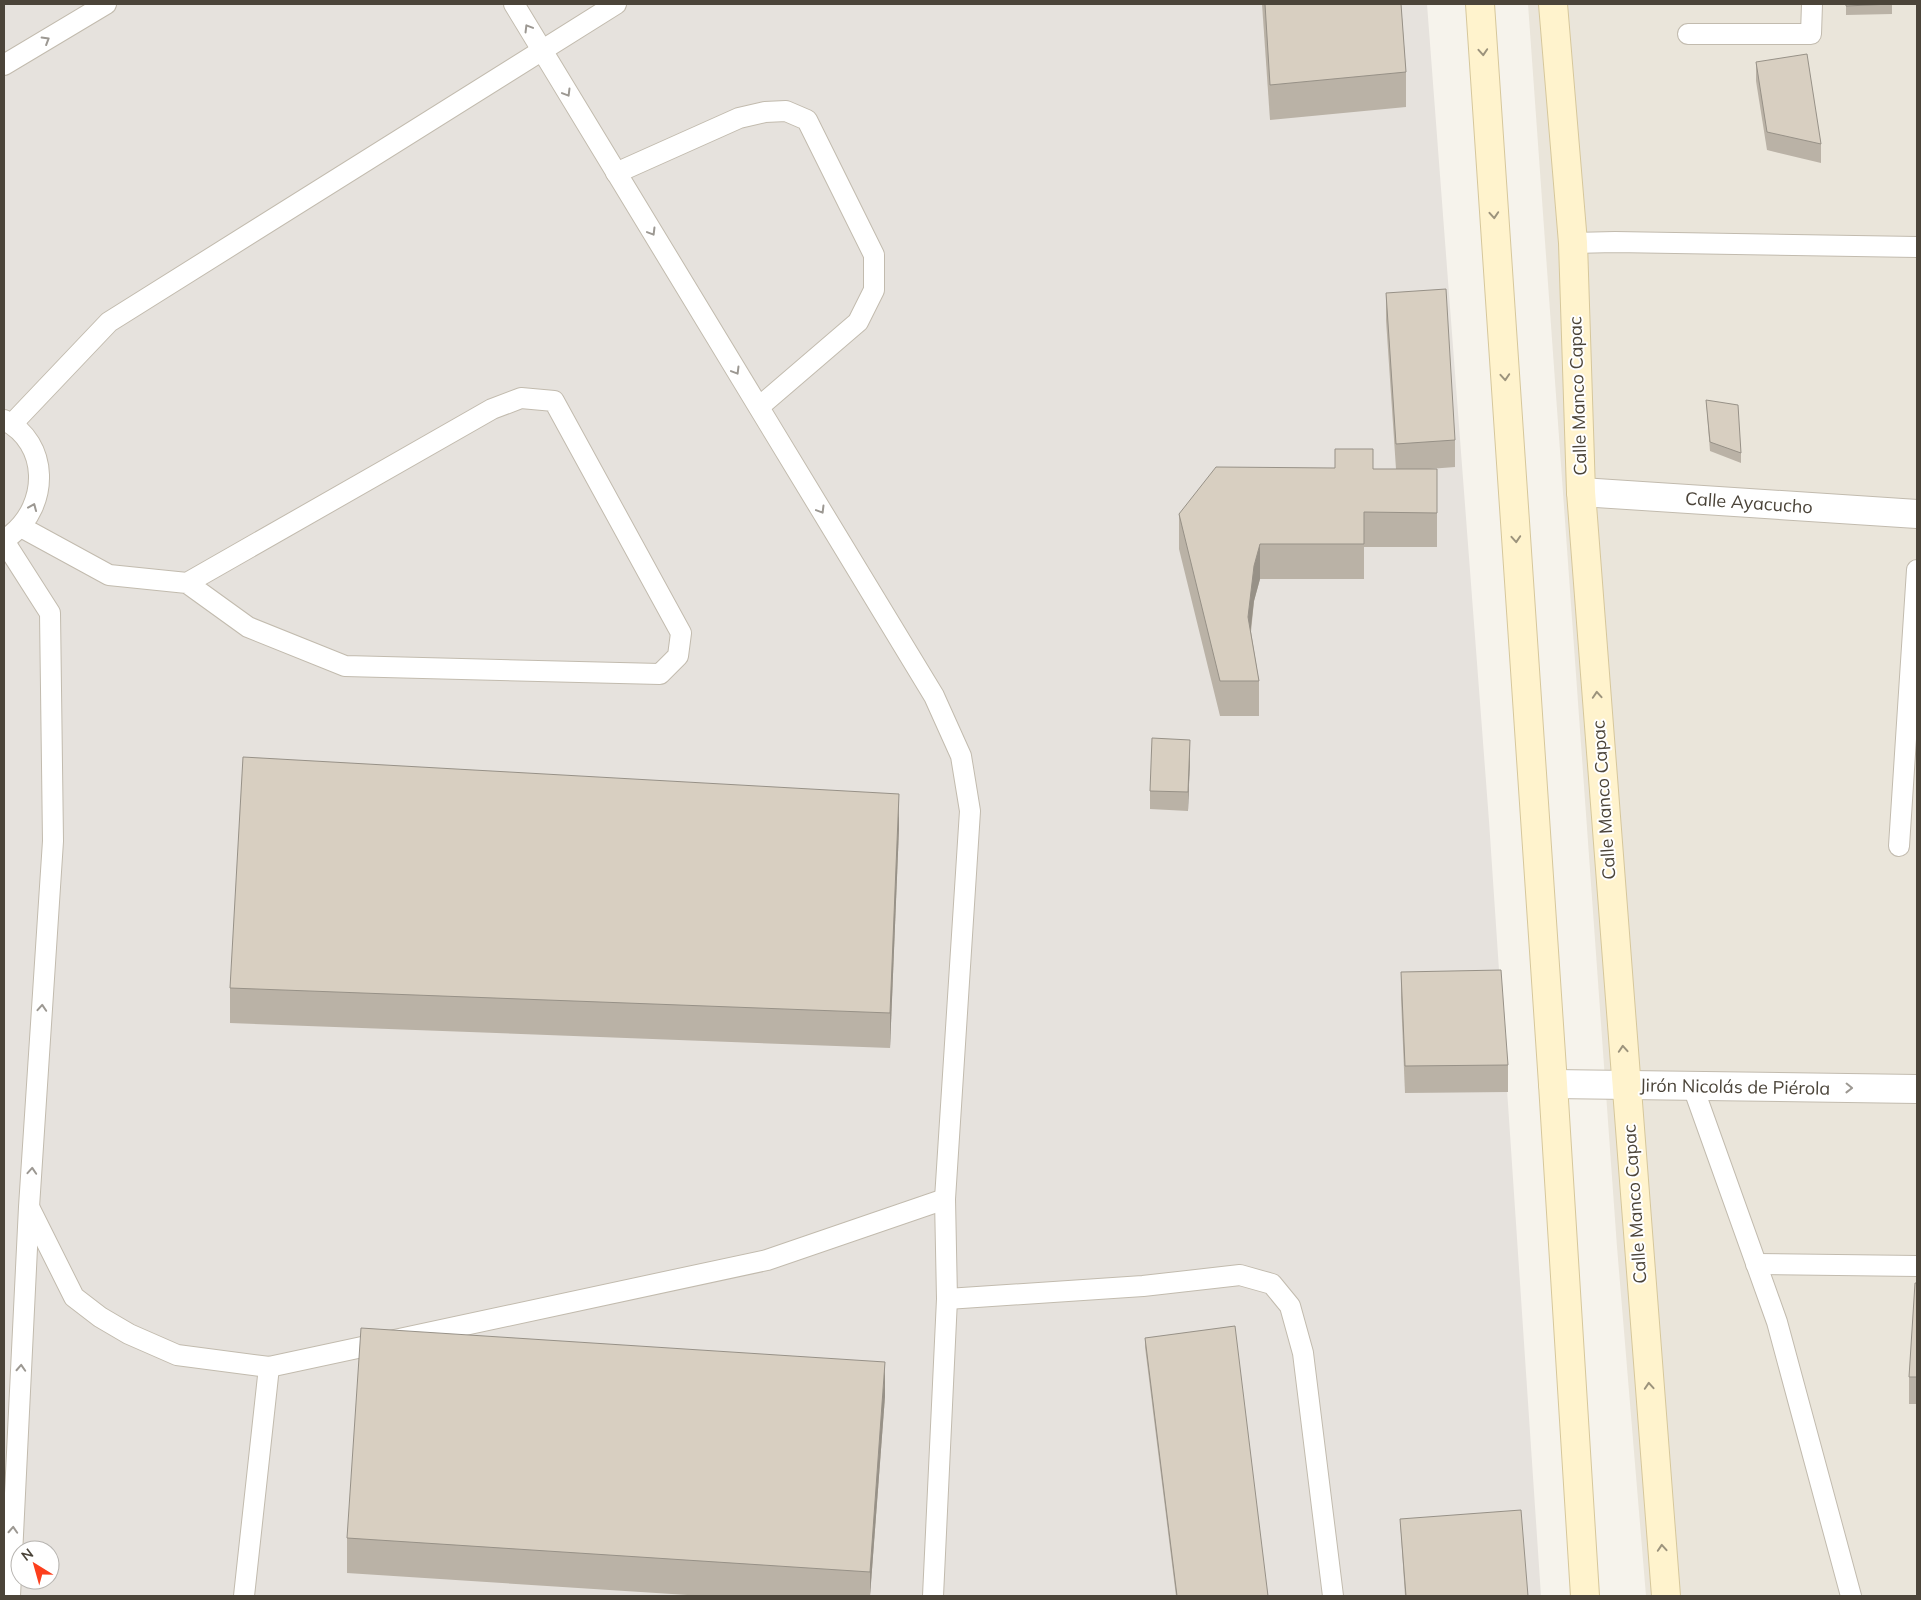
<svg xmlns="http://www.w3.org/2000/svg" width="1921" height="1600" viewBox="0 0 1921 1600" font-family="Mulish,sans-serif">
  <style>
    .residential { fill: #eae5da }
    .industrial { fill: #e6e2dd; fill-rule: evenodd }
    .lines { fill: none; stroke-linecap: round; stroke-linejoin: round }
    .lane-casing { stroke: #c2bbae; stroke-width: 22 }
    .street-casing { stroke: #c2bbae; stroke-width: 30 }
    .secondary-casing { stroke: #d6c79b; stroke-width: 30 }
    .lane { stroke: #fff; stroke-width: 20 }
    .street { stroke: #fff; stroke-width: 28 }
    .secondary { stroke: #fff3cd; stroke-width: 28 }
    .wall { fill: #bab2a6 }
    .shaded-wall { fill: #979187 }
    .building { fill: #d8cfc1; stroke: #979187 }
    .oneway { stroke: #9c9892 }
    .oneway2 { stroke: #9c937c }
    .labels { text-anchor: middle; stroke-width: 4; stroke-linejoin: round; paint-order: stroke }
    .street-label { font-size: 18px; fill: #4b4439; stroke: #fff }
  </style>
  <rect width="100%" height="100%" fill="#f6f3ec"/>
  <polygon class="residential" points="1528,4 1917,4 1917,1596 1646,1596 1617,1247"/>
  <path class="industrial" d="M4,4h1423l62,817 52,775h-1537zM20,1550h30v30h-30z"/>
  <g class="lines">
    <defs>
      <g id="lane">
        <polyline points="514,4 934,696 961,756 970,811 945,1199 947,1299 933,1596"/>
        <polyline points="1688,34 1811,34 1812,4"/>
        <polyline points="4,65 106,4"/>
        <polyline points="616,173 739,118 765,112 786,111 807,120 874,255 874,290 858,322 759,407"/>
        <polyline points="1573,243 1615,242 1917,247"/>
        <path d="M4,420c46,23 45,85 7,115"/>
        <polyline points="12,424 109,322 616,4"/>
        <polyline points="21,527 109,575 187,583 492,409 521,398 554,401 681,633 678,656 660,674 345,666 248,627 187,583"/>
        <polyline points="4,541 50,613 53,841 29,1207 10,1596"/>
        <polyline points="1899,846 1917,570"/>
        <polyline points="1693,1087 1777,1322 1851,1596"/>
        <polyline points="30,1209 74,1297 100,1317 129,1334 177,1355 269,1367 767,1260 945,1199"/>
        <polyline points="1756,1264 1917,1266"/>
        <polyline points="947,1299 1143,1286 1240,1275 1272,1284 1290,1306 1303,1353 1333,1596"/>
        <polyline points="244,1596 269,1367"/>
      </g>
      <g id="street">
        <polyline points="1581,492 1917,514"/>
        <polyline points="1553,1084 1917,1089"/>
      </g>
      <g id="secondary">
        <polyline points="1480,4 1553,1084 1585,1596"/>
        <polyline points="1553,4 1573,243 1581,492 1666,1596"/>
      </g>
    </defs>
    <use href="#lane" class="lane-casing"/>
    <use href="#street" class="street-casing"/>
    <use href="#secondary" class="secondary-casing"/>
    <use href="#lane" class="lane"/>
    <use href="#street" class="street"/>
    <use href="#secondary" class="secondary"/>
  </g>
  <g class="wall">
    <polygon points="1262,4 1401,4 1406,72 1406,107 1270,120"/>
    <polygon points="1846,4 1892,4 1892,14 1846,15"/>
    <polygon points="1756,62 1821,144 1821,163 1767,150 1756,81"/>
    <polygon points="1386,293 1455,440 1455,467 1429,469 1437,504 1437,547 1364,547 1364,579 1260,579 1254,601 1251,632 1259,681 1259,716 1220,716 1179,549 1179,514 1373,469 1396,469 1386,320"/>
    <polygon points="1706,400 1741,453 1741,463 1710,451"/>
    <polygon points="1190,758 1188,811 1150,809 1150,791"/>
    <polygon points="899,828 890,1048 230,1023 230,988"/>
    <polygon points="1401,972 1508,1065 1508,1092 1405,1093 1401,998"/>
    <polygon points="1917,1283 1917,1404 1909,1404 1909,1377"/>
    <polygon points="1145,1338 1268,1596 1176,1596 1145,1347"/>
    <polygon points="885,1396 870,1596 703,1596 347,1573 347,1538"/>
    <polygon points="1400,1519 1528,1596 1405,1596"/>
  </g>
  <g class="shaded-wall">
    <polygon points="1260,544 1260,579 1254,601 1248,652 1248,617 1254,566"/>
    <polygon points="1190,740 1190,758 1188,811 1188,792"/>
    <polygon points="899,794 899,828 890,1048 890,1013"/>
    <polygon points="885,1362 885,1396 870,1596 870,1572"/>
  </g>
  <g class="building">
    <polygon points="1265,4 1401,4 1406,72 1270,85"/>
    <polygon points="1846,4 1892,4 1846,6"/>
    <polygon points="1807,54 1821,144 1767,132 1756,62"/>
    <polygon points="1446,289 1455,440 1396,444 1386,293"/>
    <polygon points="1706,400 1738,405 1741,453 1710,442"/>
    <polygon points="1335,449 1373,449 1373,469 1437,469 1437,513 1364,512 1364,544 1260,544 1254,566 1248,617 1259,681 1220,681 1179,514 1216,467 1335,468"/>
    <polygon points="1152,738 1190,740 1188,792 1150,791"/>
    <polygon points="243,757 899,794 890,1013 230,988"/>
    <polygon points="1501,970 1508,1065 1405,1066 1401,972"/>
    <polygon points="1915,1283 1917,1283 1917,1377 1909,1377"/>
    <polygon points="1235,1326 1268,1596 1177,1596 1145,1338"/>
    <polygon points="361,1328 885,1362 870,1572 347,1538"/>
    <polygon points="1521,1510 1528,1596 1406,1596 1400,1519"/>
  </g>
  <defs><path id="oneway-chevron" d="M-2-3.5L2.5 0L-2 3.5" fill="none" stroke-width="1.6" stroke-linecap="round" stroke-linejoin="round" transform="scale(1.25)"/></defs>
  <g class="oneway">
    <use href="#oneway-chevron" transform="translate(528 28) rotate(-121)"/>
    <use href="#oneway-chevron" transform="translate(46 40) rotate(-31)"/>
    <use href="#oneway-chevron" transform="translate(567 93) rotate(59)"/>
    <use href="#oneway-chevron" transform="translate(652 232) rotate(59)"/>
    <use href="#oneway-chevron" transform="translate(736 371) rotate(59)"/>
    <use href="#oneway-chevron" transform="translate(33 507) rotate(-67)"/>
    <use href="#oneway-chevron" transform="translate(821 510) rotate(59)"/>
    <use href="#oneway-chevron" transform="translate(42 1008) rotate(-86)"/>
    <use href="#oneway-chevron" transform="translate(1849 1088) rotate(1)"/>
    <use href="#oneway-chevron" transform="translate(32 1171) rotate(-86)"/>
    <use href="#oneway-chevron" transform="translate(21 1368) rotate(-87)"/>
    <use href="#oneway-chevron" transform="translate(13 1530) rotate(-87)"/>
  </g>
  <g class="oneway2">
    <use href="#oneway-chevron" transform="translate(1483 52) rotate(86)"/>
    <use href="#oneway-chevron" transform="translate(1494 215) rotate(86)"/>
    <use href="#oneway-chevron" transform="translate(1505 377) rotate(86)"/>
    <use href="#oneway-chevron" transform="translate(1516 539) rotate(86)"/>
    <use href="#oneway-chevron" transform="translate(1597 695) rotate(-94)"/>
    <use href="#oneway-chevron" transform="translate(1623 1049) rotate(-94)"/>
    <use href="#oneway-chevron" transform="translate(1649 1386) rotate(-94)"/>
    <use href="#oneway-chevron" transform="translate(1662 1548) rotate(-94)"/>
  </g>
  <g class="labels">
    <g class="street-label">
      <text transform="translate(1578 396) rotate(-92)" y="6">Calle Manco Capac</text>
      <text transform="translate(1749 503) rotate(4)" y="6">Calle Ayacucho</text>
      <text transform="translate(1604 800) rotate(-94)" y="6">Calle Manco Capac</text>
      <text transform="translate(1735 1087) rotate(1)" y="6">Jirón Nicolás de Piérola</text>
      <text transform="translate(1635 1204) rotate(-94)" y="6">Calle Manco Capac</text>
    </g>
  </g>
  <rect width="1921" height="1600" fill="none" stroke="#4b4439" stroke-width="10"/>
  <g transform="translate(35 1565) rotate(323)"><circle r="24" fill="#ffffff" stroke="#b7b4b0"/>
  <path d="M0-4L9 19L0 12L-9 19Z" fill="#fc3f1d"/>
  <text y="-8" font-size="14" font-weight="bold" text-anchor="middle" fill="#4b4439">N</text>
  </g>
</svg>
